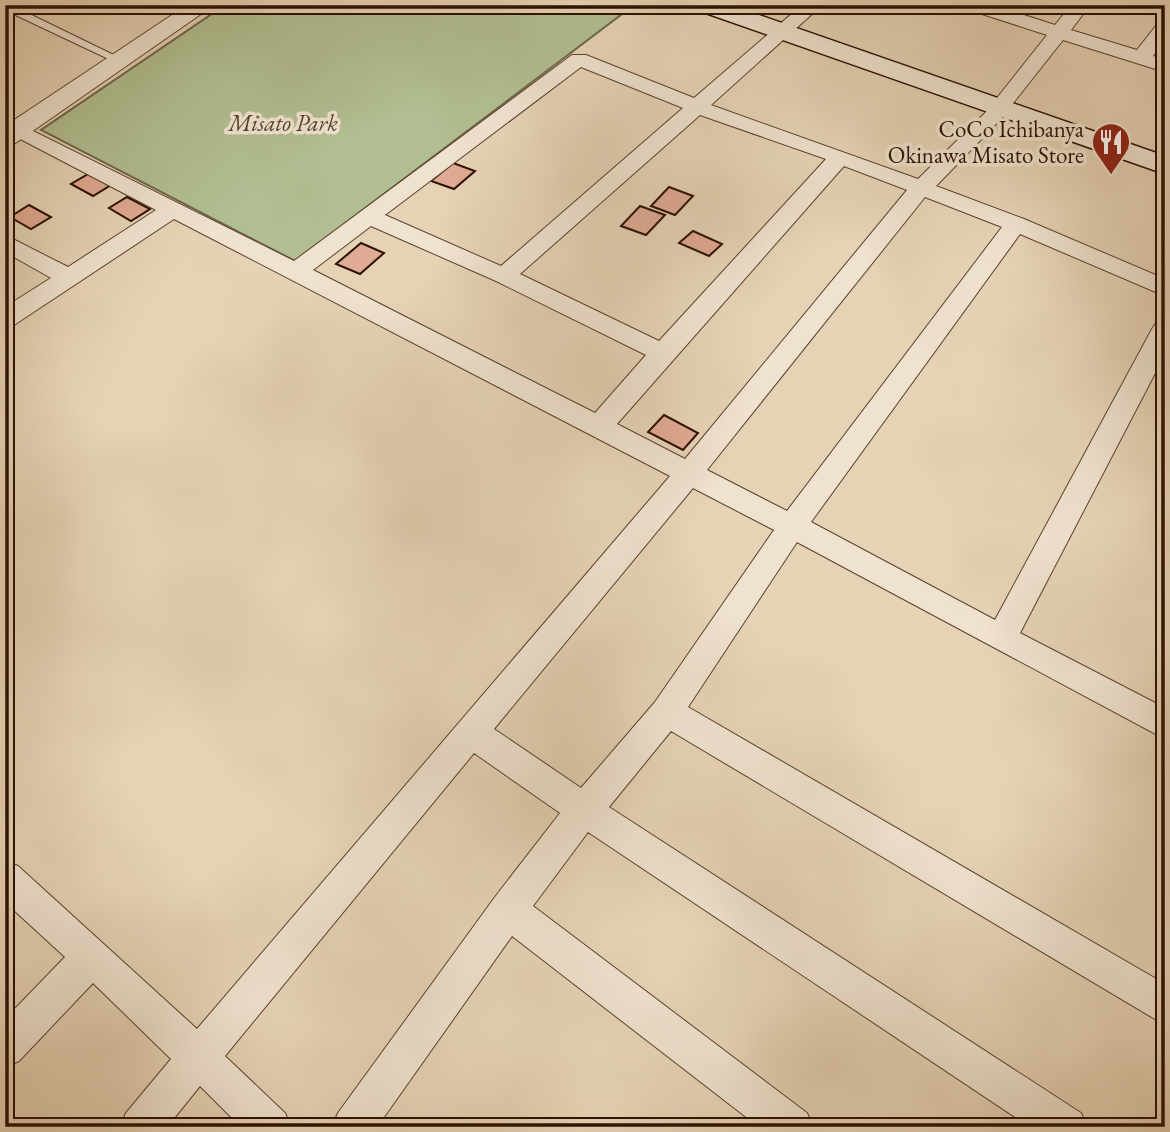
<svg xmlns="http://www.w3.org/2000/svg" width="1170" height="1132" viewBox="0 0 1170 1132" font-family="'EB Garamond',serif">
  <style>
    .green { fill: #b1be91; stroke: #6e6749; stroke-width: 2 }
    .building { fill: #e0ab94; stroke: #2c1001; stroke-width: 2 }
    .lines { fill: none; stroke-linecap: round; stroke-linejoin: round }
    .service-casing { stroke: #5a412e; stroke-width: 2 }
    .minor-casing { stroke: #5a412e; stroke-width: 2 }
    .tertiary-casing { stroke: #5a412e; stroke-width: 2 }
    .secondary-casing { stroke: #2c1001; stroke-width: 3 }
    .service { fill: #efe2cf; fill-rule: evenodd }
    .minor { fill: #efe2cf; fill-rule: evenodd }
    .tertiary { fill: #efe2cf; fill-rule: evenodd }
    .secondary { fill: #efe2cf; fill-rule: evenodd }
    .labels { text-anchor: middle; stroke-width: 7; stroke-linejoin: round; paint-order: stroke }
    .far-park-label { font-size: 23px; font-style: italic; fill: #54442c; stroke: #efe2cf }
    .far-poi-label { font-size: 23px; fill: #2c1001; stroke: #efe2cf; text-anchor: end }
  </style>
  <rect width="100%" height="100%" fill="#e6d3b5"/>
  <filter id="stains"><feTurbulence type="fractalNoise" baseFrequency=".00286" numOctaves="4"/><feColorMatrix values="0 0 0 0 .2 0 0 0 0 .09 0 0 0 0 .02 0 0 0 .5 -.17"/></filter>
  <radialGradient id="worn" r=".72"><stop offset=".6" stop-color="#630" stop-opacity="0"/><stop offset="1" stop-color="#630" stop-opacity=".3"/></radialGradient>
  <polygon class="green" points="225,5 634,5 295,261 41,130"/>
  <g class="building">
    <polygon points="453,163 475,171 454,189 431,181"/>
    <polygon points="90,173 111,185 93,196 71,184"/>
    <polygon points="669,187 693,196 675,215 651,206"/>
    <polygon points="127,197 150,209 131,221 109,208"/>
    <polygon points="29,205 51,217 31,229 10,217"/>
    <polygon points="640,206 665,215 646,235 621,226"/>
    <polygon points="693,231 722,244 709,256 679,243"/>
    <polygon points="361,243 384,253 360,274 336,264"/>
    <polygon points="664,415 698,433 683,450 648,432"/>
  </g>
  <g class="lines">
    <defs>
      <polygon id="service" points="5,5 11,5 126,61 117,63 5,10"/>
      <path id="minor" d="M802,5h20l-111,100 207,74 67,-66 62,-78 -71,-23 -2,-4 2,-3h17l62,20 16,-20h19l-19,25 66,20 21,-27 7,-2v19l-12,16 12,3v13l-102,-32 -64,81 -63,65 88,33 141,60v17l-145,-62 -209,288 184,98 157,-291 4,-6 9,-2v33l-145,279 145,75v31l-368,-197 -109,165 477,277v41l-494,-294 -62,76 472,306 6,14h-57l-442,-295 -55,74 274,207 6,14h-54l-247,-191 -135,191h-45l6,-14 157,-216 65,-84 -86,-60 -249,303 60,57 6,14h-50l-41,-41 -33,41h-47l6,-14 45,-54 -78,-76 -74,78 -14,6v-48l60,-62 -60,-55v-41l13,5 179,163 473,-553 -496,-257 -160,106 -9,2v-20l46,-29 -46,-26v-17l63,32 88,-57 -151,-79v-14l289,144 278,-206h14l108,43zM581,67l102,41 -182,158 -116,-51zM700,115l126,44 -167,182 -139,-67zM844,166l63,24 -222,269 -68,-35zM925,197l77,30 -215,284 -80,-41zM371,226l125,55 150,74 -51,58 -282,-143zM693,488l81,42 -119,172 -74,86 -87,-59z"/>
      <polygon id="tertiary" points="187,5 214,5 14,144 5,146 5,126"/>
      <polygon id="secondary" points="694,5 730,5 1165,156 1165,174 697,10"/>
    </defs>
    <use href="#service" class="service-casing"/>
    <use href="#minor" class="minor-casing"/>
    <use href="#tertiary" class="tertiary-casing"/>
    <use href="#secondary" class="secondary-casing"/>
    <use href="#service" class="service"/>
    <use href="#minor" class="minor"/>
    <use href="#tertiary" class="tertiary"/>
    <use href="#secondary" class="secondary"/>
  </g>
  <defs>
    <symbol id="restaurant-pin" viewBox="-11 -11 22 30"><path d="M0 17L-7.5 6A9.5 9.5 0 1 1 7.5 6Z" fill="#8f2418" stroke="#efe2cf"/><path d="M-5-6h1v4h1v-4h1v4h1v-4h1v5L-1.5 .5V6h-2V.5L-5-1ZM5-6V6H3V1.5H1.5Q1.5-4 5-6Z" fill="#fff"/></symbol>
  </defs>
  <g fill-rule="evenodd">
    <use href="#restaurant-pin" x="1089" y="120" width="44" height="60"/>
  </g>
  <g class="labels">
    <g class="far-park-label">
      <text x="283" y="131">Misato Park</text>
    </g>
    <g class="far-poi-label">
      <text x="1084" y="137">CoCo Ichibanya<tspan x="1084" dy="26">Okinawa Misato Store</tspan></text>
    </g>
  </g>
  <rect width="1170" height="1132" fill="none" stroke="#e6d3b5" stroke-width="28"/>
  <rect x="7" y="7" width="1156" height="1118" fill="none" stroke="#2c1001" stroke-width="3.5"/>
  <rect x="14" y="14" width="1142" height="1104" fill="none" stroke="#2c1001" stroke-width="2"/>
  <rect width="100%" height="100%" filter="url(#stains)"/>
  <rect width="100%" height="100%" fill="url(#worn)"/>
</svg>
